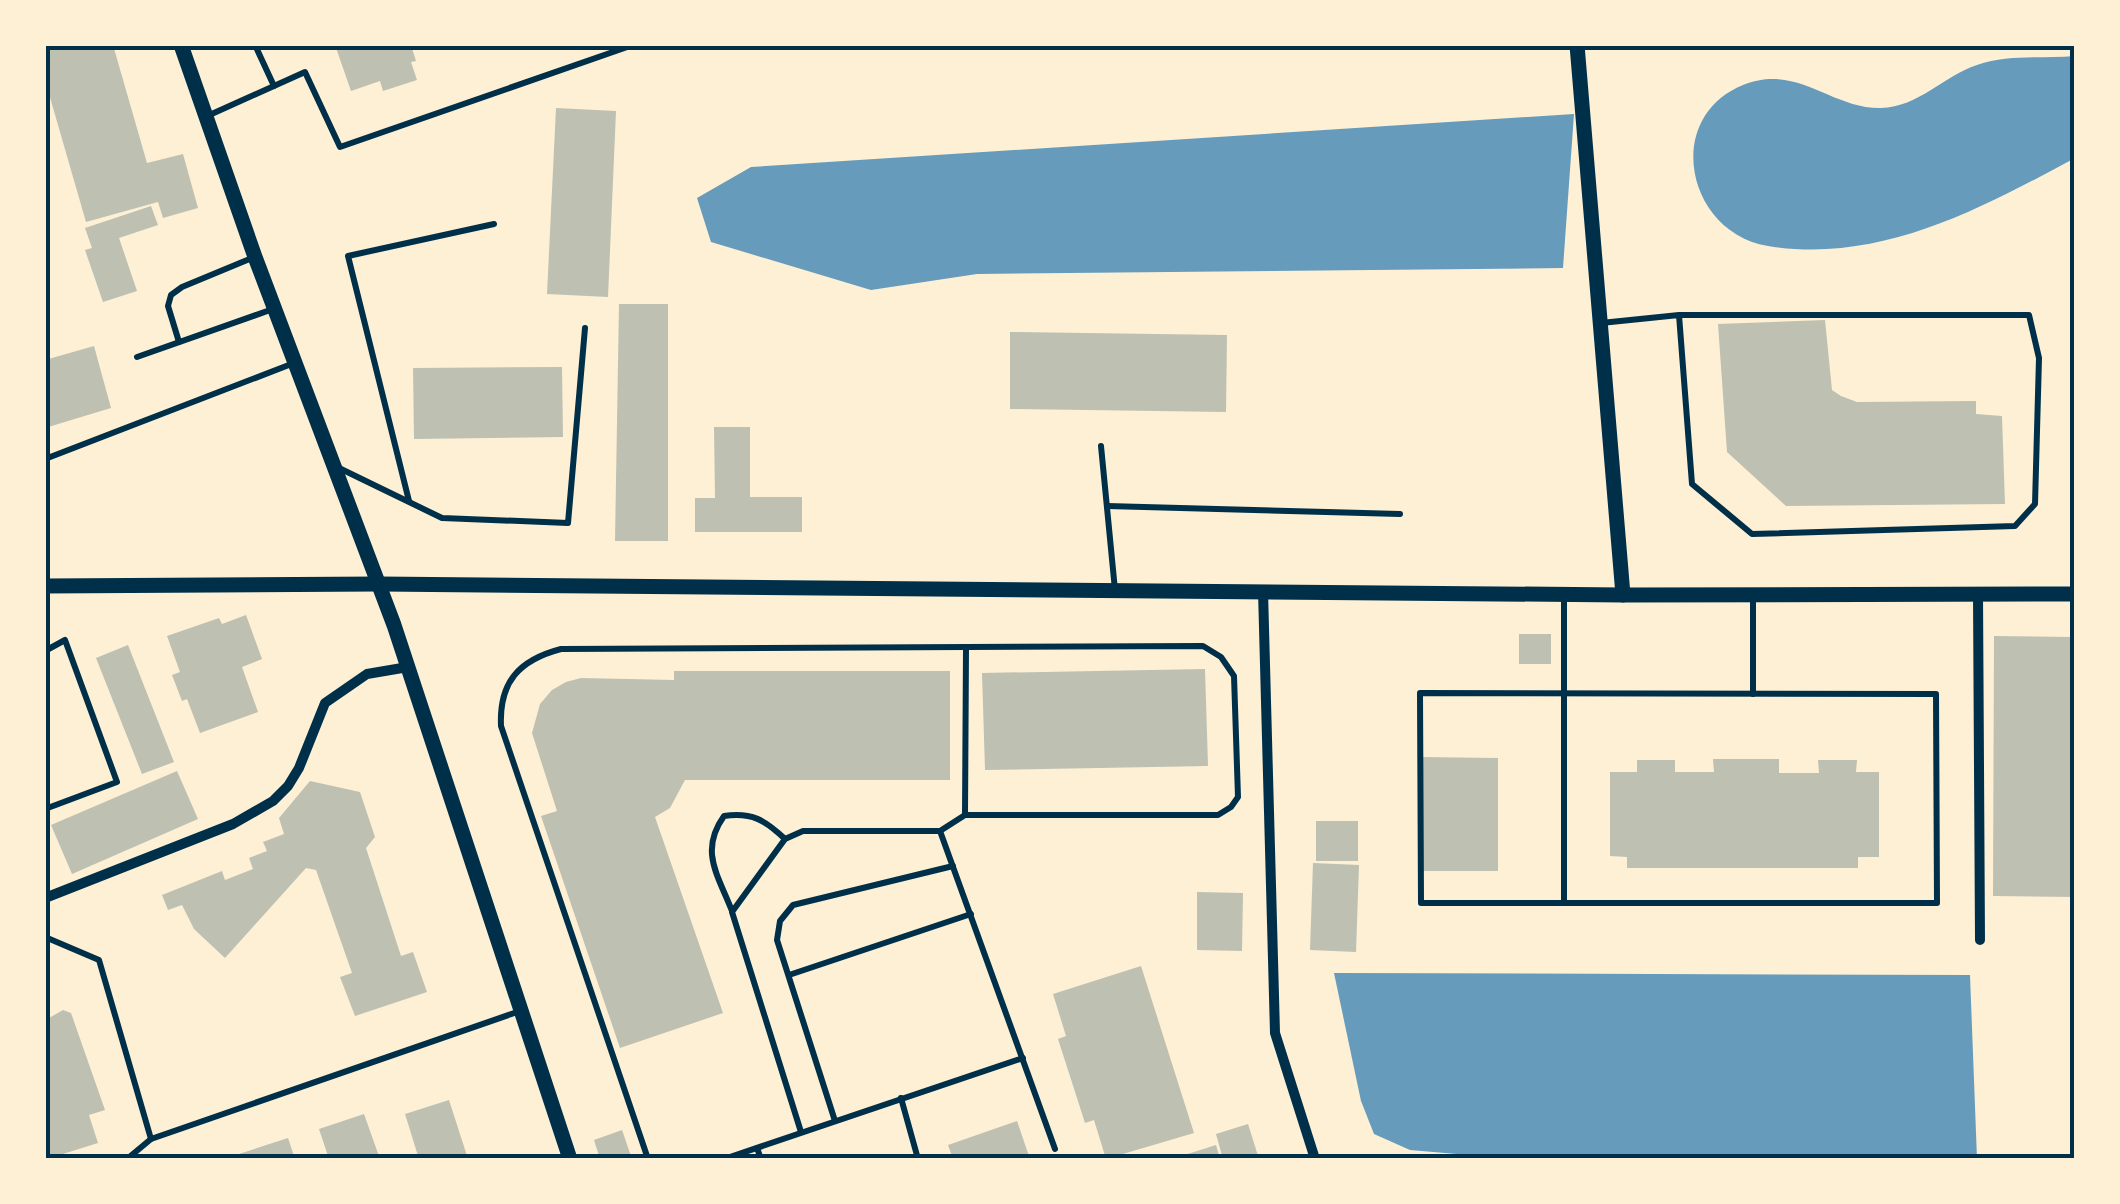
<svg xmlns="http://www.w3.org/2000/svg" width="2120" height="1204" viewBox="0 0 2120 1204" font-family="'Crimson Pro',serif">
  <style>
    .water { fill: #669bbc }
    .building { fill: #bec0b2 }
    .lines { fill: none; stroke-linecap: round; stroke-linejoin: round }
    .service { stroke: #003049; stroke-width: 6 }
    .minor { stroke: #003049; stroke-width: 10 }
    .tertiary { stroke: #003049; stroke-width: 15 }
    .neatline { fill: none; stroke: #003049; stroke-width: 4 }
  </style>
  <rect width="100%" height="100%" fill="#fdf0d5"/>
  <g class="water">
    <path d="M2075,56v102c-95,51 -195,106 -307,88 -81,-13 -106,-128 -25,-161 55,-22 88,24 138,23 38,-1 62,-32 96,-43 32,-11 65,-6 98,-9z"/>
    <polygon points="1574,114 1563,268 977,274 871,290 711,242 697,198 751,167"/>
    <polygon points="1334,973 1970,975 1977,1159 1515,1159 1410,1150 1374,1134 1361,1101"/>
  </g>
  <g class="building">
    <polygon points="45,45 113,45 147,163 183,154 198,208 163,218 158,202 86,222 45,80"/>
    <polygon points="335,45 411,45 416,61 411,62 417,80 383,91 380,81 351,91"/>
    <polygon points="556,108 616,111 608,297 547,294"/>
    <polygon points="151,206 158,225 119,238 137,291 103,302 85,250 92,248 85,228"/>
    <polygon points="619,304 668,304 668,541 615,541"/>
    <polygon points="1825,320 1832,390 1841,396 1857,402 1976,401 1976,414 2002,416 2005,504 1786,506 1727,452 1718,324"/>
    <polygon points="1010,332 1227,335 1226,412 1010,409"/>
    <polygon points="94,346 111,408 45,428 45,360"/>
    <polygon points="562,367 563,437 414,439 413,368"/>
    <polygon points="714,427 750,427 750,497 802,497 802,532 695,532 695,498 715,498"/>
    <polygon points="246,615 262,659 242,667 258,712 200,733 187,699 182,701 172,675 180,672 167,636 219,618 222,624"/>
    <rect x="1519" y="634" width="32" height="30"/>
    <polygon points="1994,636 2075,637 2075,897 1993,896"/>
    <polygon points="128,645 174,762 142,774 96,658"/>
    <polygon points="1205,669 1208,766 985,770 982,673"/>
    <polygon points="674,671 950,671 950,780 685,780 670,808 655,817 723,1013 620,1048 541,816 557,811 532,733 540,704 552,690 566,682 581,678 674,680"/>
    <polygon points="1421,757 1498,758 1498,871 1421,871"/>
    <polygon points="1713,759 1779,759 1779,773 1819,773 1818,760 1857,760 1856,772 1879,772 1879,857 1858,857 1858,868 1627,868 1627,857 1610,856 1610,772 1637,772 1637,760 1675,760 1675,772 1714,772"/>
    <polygon points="177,771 198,819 72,874 51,825"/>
    <polygon points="310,781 360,792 375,837 366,848 401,956 413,952 427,992 355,1016 340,977 352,973 316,870 306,868 225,958 194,929 182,905 168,910 162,895 222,871 225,880 253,869 249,858 267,851 263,842 284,834 279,818"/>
    <rect x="1316" y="821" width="42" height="40"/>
    <polygon points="1313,863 1359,865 1356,952 1310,950"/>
    <polygon points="1197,892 1243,893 1242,951 1197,950"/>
    <polygon points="1141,966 1194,1133 1106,1159 1094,1120 1085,1123 1058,1039 1066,1036 1053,994"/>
    <polygon points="45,1008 49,1018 63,1010 71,1013 105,1110 89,1115 98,1143 47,1159"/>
    <polygon points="449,1100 468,1159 419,1159 405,1114"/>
    <polygon points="364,1114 380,1159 329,1159 319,1129"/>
    <polygon points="1017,1121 1030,1159 953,1159 948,1145"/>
    <polygon points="1248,1124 1259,1159 1223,1159 1216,1134"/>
    <polygon points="622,1130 632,1159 600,1159 594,1140"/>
    <polygon points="288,1138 295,1159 241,1159 239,1154"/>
    <polygon points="1216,1145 1220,1159 1175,1159 1175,1158"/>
  </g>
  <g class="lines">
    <g class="service">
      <polyline points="255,45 274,86"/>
      <polyline points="205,117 305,72 340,147 633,45"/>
      <polyline points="1601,323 1679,315 2029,315 2039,358 2035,504 2015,526 1752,534 1692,484 1679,315"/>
      <polyline points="179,342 168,306 171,295 182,287 252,258"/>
      <polyline points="137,357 273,309"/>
      <polyline points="1101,446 1115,590"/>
      <polyline points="45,459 294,363"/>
      <polyline points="339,468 442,518 568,523 585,328"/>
      <polyline points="409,501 348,256 494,224"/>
      <polyline points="1107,506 1400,514"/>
      <polyline points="1753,595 1753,694"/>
      <polyline points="45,651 65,640 117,782 45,809"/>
      <polygon points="1420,693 1936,694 1937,903 1421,903"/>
      <polyline points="965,815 966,649"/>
      <polyline points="940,831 1055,1149"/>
      <polyline points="1564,903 1564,596"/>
      <path d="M732,911c-14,-36 -33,-60 -8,-95 28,-4 41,4 61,23"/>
      <polyline points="45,937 99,960 151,1139 520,1011"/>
      <polyline points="789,975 971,914"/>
      <polyline points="901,1098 918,1159"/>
      <polyline points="835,1121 777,940 780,921 793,905 953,866"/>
      <polyline points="757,1148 761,1159"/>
      <polyline points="127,1159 151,1139"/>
      <path d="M648,1159l-147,-433c-2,-44 18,-66 60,-77l642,-3 18,11 13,19 4,121 -7,10 -13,8h-253l-25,16h-137l-18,8 -53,73 69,220"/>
      <polyline points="724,1159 1023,1058"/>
    </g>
    <g class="minor">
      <polyline points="1263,591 1275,1033 1315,1159"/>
      <polyline points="1978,594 1980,940"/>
      <polyline points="45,898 233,824 273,801 288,786 299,768 325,703 367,674 408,667"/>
    </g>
    <g class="tertiary">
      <polyline points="181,45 255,257 394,625 570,1159"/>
      <polyline points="1577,45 1623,595"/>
      <polyline points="45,586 379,584 1623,595 2075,594"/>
    </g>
  </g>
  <rect width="2120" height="1204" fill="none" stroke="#fdf0d5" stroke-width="95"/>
  <rect x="48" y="48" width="2024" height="1108" class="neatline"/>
</svg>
